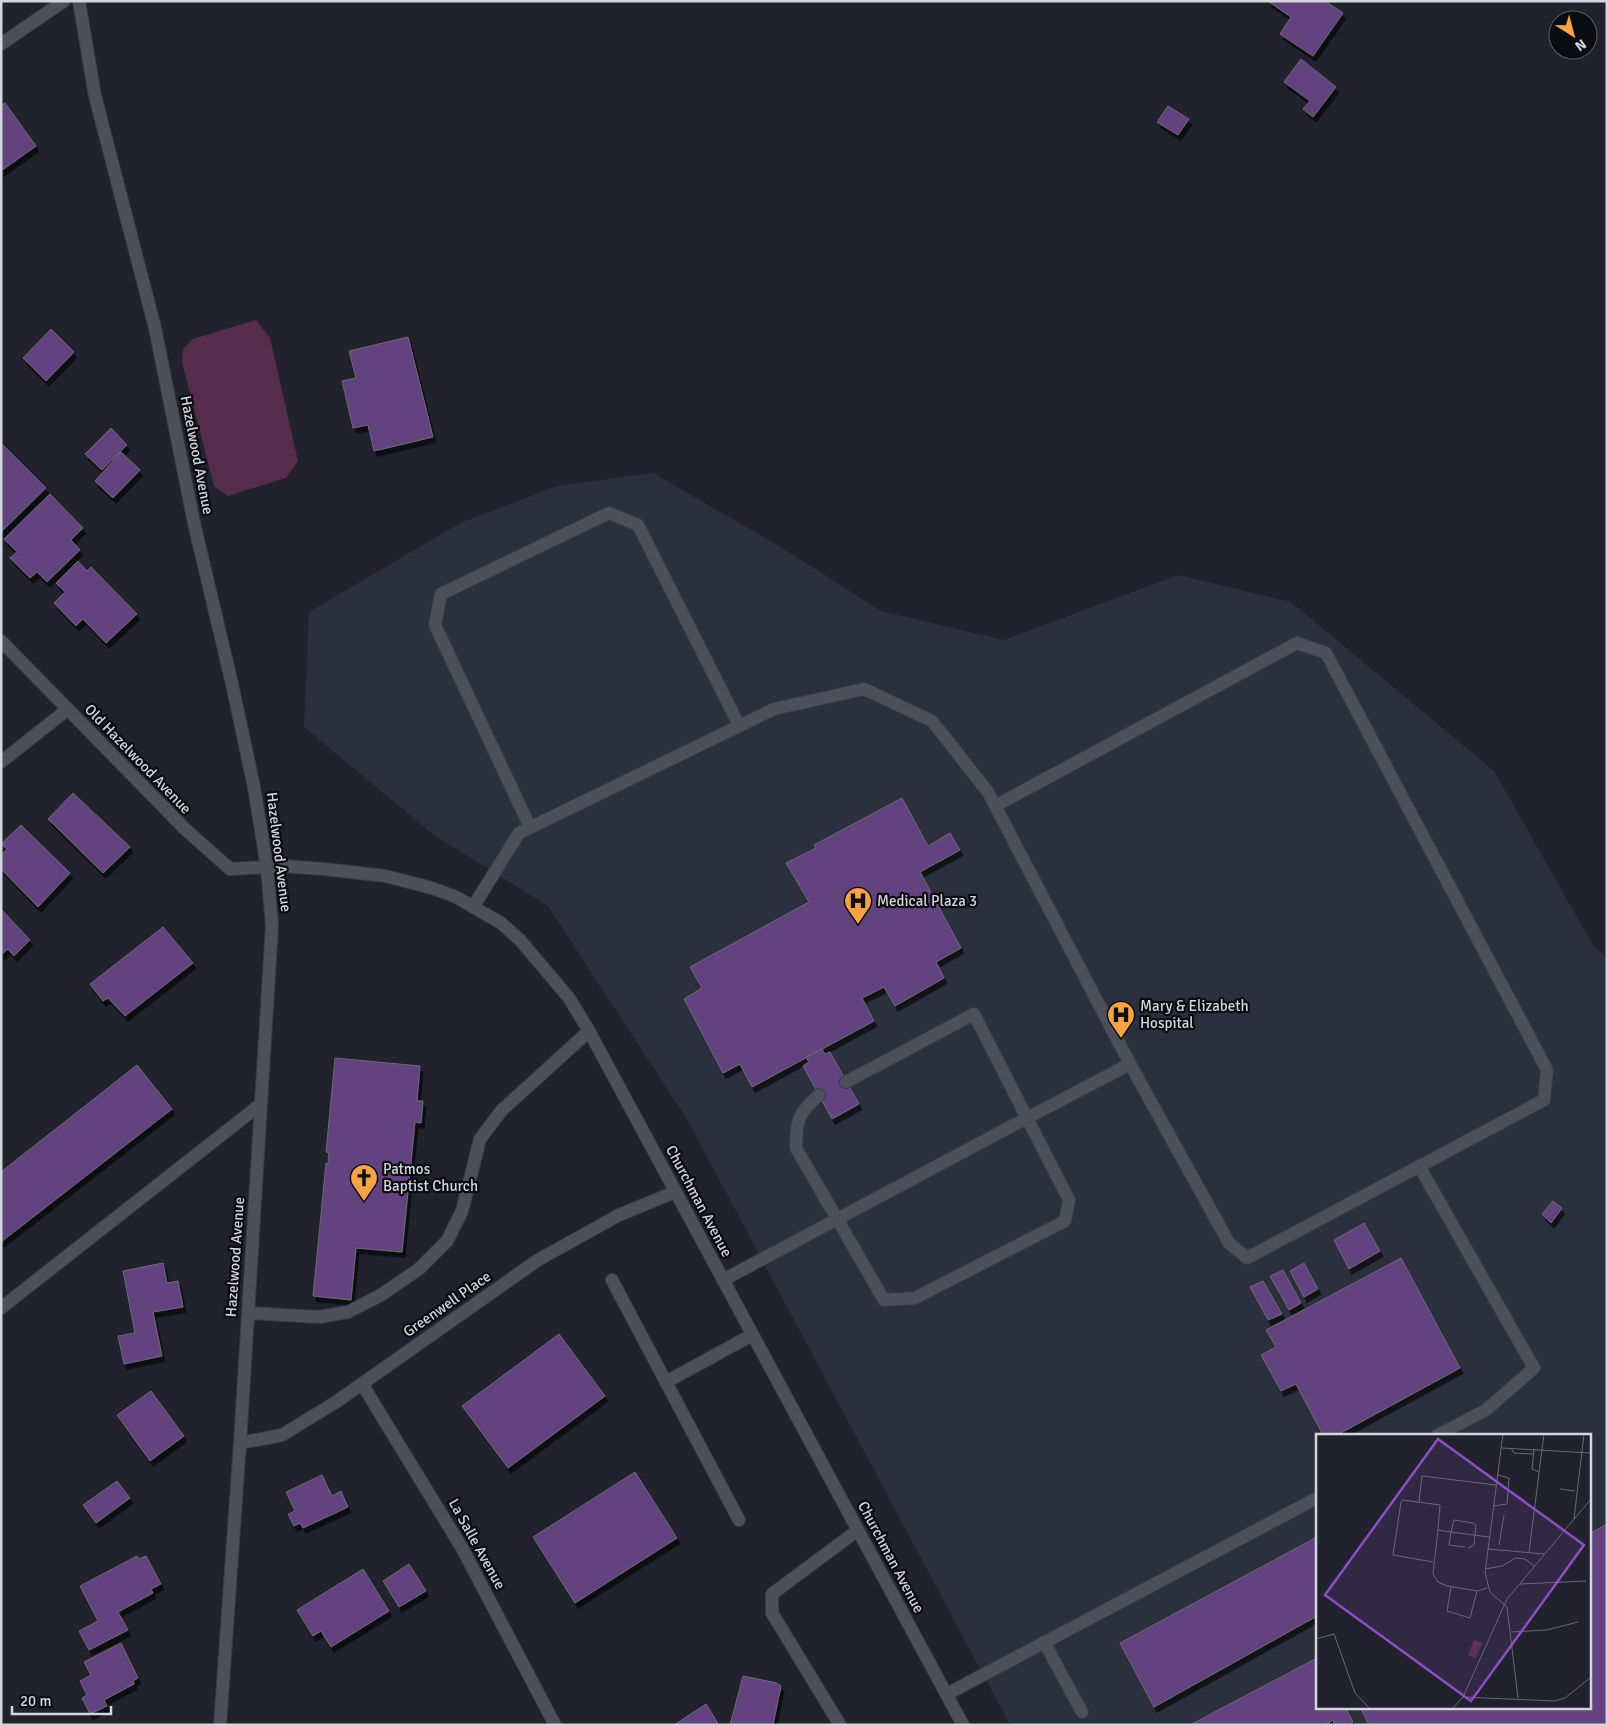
<svg xmlns="http://www.w3.org/2000/svg" width="1608" height="1726" viewBox="0 0 1608 1726" font-family="Signika,sans-serif">
  <style>
    .built { fill: #2c2f3e; fill-rule: evenodd }
    .green { fill: #562c4c }
    .building { fill: #62437f; stroke: #6e6874; filter: url(#shadow) }
    .lines { fill: none; stroke-linecap: round; stroke-linejoin: round }
    .service-casing { stroke: #3a3c45; stroke-width: 14 }
    .minor-casing { stroke: #3a3c45; stroke-width: 14 }
    .tertiary-casing { stroke: #3a3c45; stroke-width: 14 }
    .service { stroke: #4d505b; stroke-width: 12 }
    .minor { stroke: #4d505b; stroke-width: 12 }
    .tertiary { stroke: #4d505b; stroke-width: 12 }
    .labels { text-anchor: middle; stroke-width: 4.5; stroke-linejoin: round; paint-order: stroke }
    .street-label { font-size: 15px; fill: #d4d6dd; stroke: #0b0c11 }
    .poi-label { font-size: 15px; fill: #d4d6dd; stroke: #0b0c11; text-anchor: start }
    .inset-road { fill: none; stroke: #696a73; stroke-width: 1 }
    .view { fill: #8d4ec5; fill-opacity: 0.15; stroke: #8d4ec5; stroke-width: 2.5 }
    .inset-edge { fill: none; stroke: #d4d6dd; stroke-width: 2.5 }
  </style>
  <defs>
    <filter id="shadow"><feDropShadow dx="3" dy="5.5" stdDeviation="0" flood-color="#0009"/></filter>
  </defs>
  <rect width="100%" height="100%" fill="#21222d"/>
  <path class="built" d="M653,473l126,73 102,65 123,29 174,-65 113,27 203,169 100,176 13,11v767h-597l-322,-604 -140,-215 -114,-71 -130,-108 5,-115 151,-89 97,-37zM1317,1435h272v272h-272z"/>
  <polygon class="green" points="256,320 270,338 298,461 286,478 228,496 214,486 182,362 183,350 192,339"/>
  <g class="building">
    <polygon points="1268,1 1325,1 1343,13 1313,56 1280,34 1291,17"/>
    <polygon points="1301,59 1336,87 1313,117 1303,109 1310,101 1284,82"/>
    <polygon points="5,103 36,146 1,171 1,106"/>
    <polygon points="1168,106 1189,119 1178,135 1157,122"/>
    <polygon points="51,329 74,352 46,381 23,358"/>
    <polygon points="408,337 433,437 374,451 368,425 353,428 342,381 356,378 349,351"/>
    <polygon points="111,428 127,445 102,470 85,454"/>
    <polygon points="1,443 46,488 1,532"/>
    <polygon points="121,452 140,470 113,498 95,481"/>
    <polygon points="50,494 83,528 71,540 80,550 47,582 37,572 30,578 10,558 17,552 4,539"/>
    <polygon points="78,561 87,571 91,567 137,614 106,643 83,619 76,626 54,603 65,592 56,583"/>
    <polygon points="73,793 130,847 103,873 48,819"/>
    <polygon points="902,798 928,846 950,833 960,850 920,872 961,948 936,962 944,978 895,1006 884,987 862,998 874,1021 752,1087 740,1064 723,1073 684,999 702,988 690,967 809,902 786,863 816,848 814,845"/>
    <polygon points="21,825 70,873 38,907 1,869 1,855 7,849 1,844"/>
    <polygon points="1,909 30,940 14,956 8,949 1,955"/>
    <polygon points="163,927 193,963 125,1016 108,998 103,1001 90,984"/>
    <polygon points="822,1049 825,1054 830,1052 859,1104 832,1119 803,1066 809,1062 806,1057"/>
    <polygon points="335,1058 420,1066 417,1101 423,1101 421,1123 415,1122 402,1252 356,1248 351,1300 313,1296 326,1163 328,1164 329,1153 326,1152"/>
    <polygon points="137,1065 172,1109 1,1242 1,1172"/>
    <polygon points="1553,1201 1562,1208 1551,1223 1542,1214"/>
    <polygon points="1364,1223 1380,1251 1349,1269 1334,1240"/>
    <polygon points="1401,1258 1460,1368 1337,1435 1323,1435 1296,1384 1281,1391 1261,1355 1276,1347 1266,1330"/>
    <polygon points="163,1263 167,1283 178,1281 183,1307 153,1312 162,1356 124,1364 118,1336 135,1333 123,1271"/>
    <polygon points="1304,1263 1318,1289 1304,1297 1290,1271"/>
    <polygon points="1283,1270 1301,1303 1289,1310 1270,1276"/>
    <polygon points="1263,1281 1282,1314 1268,1320 1250,1287"/>
    <polygon points="559,1334 605,1396 508,1468 462,1406"/>
    <polygon points="151,1391 184,1436 150,1461 117,1415"/>
    <polygon points="635,1472 677,1538 575,1603 533,1537"/>
    <polygon points="322,1475 332,1496 341,1491 348,1507 303,1528 300,1523 294,1526 288,1514 295,1511 286,1492"/>
    <polygon points="117,1481 130,1498 96,1523 83,1505"/>
    <polygon points="1607,1524 1607,1725 1369,1725 1360,1707 1589,1707 1589,1534"/>
    <polygon points="1317,1537 1317,1616 1154,1707 1120,1643"/>
    <polygon points="137,1556 139,1559 146,1556 161,1584 151,1589 153,1593 118,1612 128,1630 89,1650 79,1631 98,1621 80,1586"/>
    <polygon points="409,1564 426,1591 399,1607 383,1581"/>
    <polygon points="363,1569 389,1611 331,1647 321,1631 313,1636 297,1610"/>
    <polygon points="121,1643 138,1678 133,1681 134,1684 104,1700 107,1706 90,1714 82,1698 87,1695 80,1681 91,1675 84,1662"/>
    <polygon points="1317,1658 1317,1707 1345,1707 1353,1722 1348,1725 1335,1725 1333,1720 1325,1725 1190,1725"/>
    <polygon points="743,1676 777,1683 781,1686 773,1725 730,1725"/>
    <polygon points="706,1704 719,1725 674,1725"/>
  </g>
  <g class="lines">
    <defs>
      <g id="service">
        <polyline points="995,806 1297,643 1326,653 1547,1070 1544,1100 1247,1258 1229,1243 1130,1064"/>
        <polyline points="530,827 435,625 441,594 609,513 638,525 739,725"/>
        <path d="M473,907l46,-74 255,-124 90,-20 68,32 56,71 142,272 -103,54 42,82 -4,21 -150,77 -31,2 -88,-152c0,-29 2,-34 23,-53"/>
        <polyline points="1419,1166 1534,1368 1486,1410 1438,1435"/>
        <polyline points="612,1280 739,1520"/>
        <polyline points="723,1280 1027,1118 974,1014 846,1082"/>
        <polyline points="1,1308 261,1104"/>
        <polyline points="248,1313 319,1317 348,1312 381,1295 419,1269 447,1241 462,1211 480,1139 502,1110 589,1031"/>
        <polyline points="666,1382 752,1335"/>
        <polyline points="1044,1642 1082,1712"/>
        <polyline points="947,1694 1317,1498"/>
        <polyline points="840,1725 772,1613 772,1594 858,1530"/>
      </g>
      <g id="minor">
        <polyline points="1,44 64,1"/>
        <polyline points="1,641 185,829 230,869 283,866 324,869 385,876 432,888 456,897 501,923 520,940 569,998 589,1031 963,1725"/>
        <polyline points="1,762 68,709"/>
        <polyline points="362,1384 462,1548 555,1725"/>
        <polyline points="240,1443 282,1435 336,1402 538,1260 619,1215 675,1192"/>
      </g>
      <polyline id="tertiary" points="79,1 95,96 155,328 194,523 232,684 254,787 267,868 272,926 240,1443 220,1725"/>
    </defs>
    <use href="#service" class="service-casing"/>
    <use href="#minor" class="minor-casing"/>
    <use href="#tertiary" class="tertiary-casing"/>
    <use href="#service" class="service"/>
    <use href="#minor" class="minor"/>
    <use href="#tertiary" class="tertiary"/>
  </g>
  <defs>
    <symbol id="hospital-pin" viewBox="-11 -11 22 30"><path d="M0 17L-7.5 6A9.5 9.5 0 1 1 7.5 6Z" fill="#f6a246" stroke="#0b0c11"/><path d="M-5-5h3v3.5h4V-5h3V5h-3V1.5h-4V5h-3Z" fill="#111"/></symbol>
    <symbol id="church-pin" viewBox="-11 -11 22 30"><path d="M0 17L-7.5 6A9.5 9.5 0 1 1 7.5 6Z" fill="#f6a246" stroke="#0b0c11"/><path d="M-1.2-6h2.4v3.5h3.3v2.4h-3.3V6h-2.4V-.1h-3.3v-2.4h3.3Z" fill="#111"/></symbol>
  </defs>
  <g fill-rule="evenodd">
    <use href="#hospital-pin" x="842" y="885" width="32" height="43"/>
    <use href="#hospital-pin" x="1105" y="999" width="32" height="43"/>
    <use href="#church-pin" x="348" y="1162" width="32" height="43"/>
  </g>
  <g class="labels">
    <g class="street-label">
      <text transform="translate(197 455) rotate(79)" y="5">Hazelwood Avenue</text>
      <text transform="translate(138 759) rotate(46)" y="5">Old Hazelwood Avenue</text>
      <text transform="translate(279 852) rotate(83)" y="5">Hazelwood Avenue</text>
      <text transform="translate(699 1201) rotate(62)" y="5">Churchman Avenue</text>
      <text transform="translate(235 1257) rotate(-86)" y="5">Hazelwood Avenue</text>
      <text transform="translate(447 1304) rotate(-35)" y="5">Greenwell Place</text>
      <text transform="translate(477 1544) rotate(61)" y="5">La Salle Avenue</text>
      <text transform="translate(891 1557) rotate(62)" y="5">Churchman Avenue</text>
    </g>
    <g class="poi-label">
      <text x="877" y="906">Medical Plaza 3</text>
      <text x="1140" y="1011">Mary &amp; Elizabeth<tspan x="1140" dy="17">Hospital</tspan></text>
      <text x="383" y="1174">Patmos<tspan x="383" dy="17">Baptist Church</tspan></text>
    </g>
  </g>
  <g transform="translate(1316 1434)">
    <rect width="275" height="275" fill="#21222d"/>
    <path d="M158,206l9,3 -8,15 -7,-3z" fill="#562c4c"/>
    <path class="inset-road" d="M187,0l-18,139 5,19 17,15 11,91M186,14l89,5M195,14l3,5 19,1M218,15l-2,20 7,3M244,55l15,2M103,68l3,-26 74,9M177,72l14,-2 2,-26 -11,-3M258,85l10,-85M183,111l5,-30M149,113l-16,-2 2,-13 38,5M152,114l6,-3 2,-20 -3,-2 -19,-3 -3,12 -13,-2 -5,44 5,8 9,4 31,5 9,-3M172,115l56,5M213,118l15,-118M117,128l-40,-7 8,-53 2,-2 37,5 -2,25M169,135l17,-3 14,-8 9,1 9,7M204,150l66,-3M135,153l-4,24 23,7 7,-27M195,198l36,-2 31,-8M18,200l21,59 15,16M0,205l18,-5M147,263l91,4 11,-3 26,-21M136,275l11,-12 44,-98 84,-100"/>
    <path class="view" d="M122,5l146,106 -113,156 -146,-106z"/>
    <rect width="275" height="275" class="inset-edge"/>
  </g>
  <rect width="1608" height="1726" fill="none" stroke="#d4d6dd" stroke-width="5"/>
  <g transform="translate(1573 35) rotate(144)"><circle r="24" fill="#0b0c11" stroke="#5b5d63"/>
  <path d="M0-4L9 19L0 12L-9 19Z" fill="#f6a246"/>
  <text y="-8" font-size="14" font-weight="bold" text-anchor="middle" fill="#d4d6dd">N</text>
  </g>
  <path d="M12 1706v8h99v-8" fill="none" stroke="#d4d6dd" stroke-width="2.5"/>
  <text x="20" y="1706" font-size="15" fill="#d4d6dd" stroke="#0b0c11" stroke-width="4" paint-order="stroke">20 m</text>
</svg>
